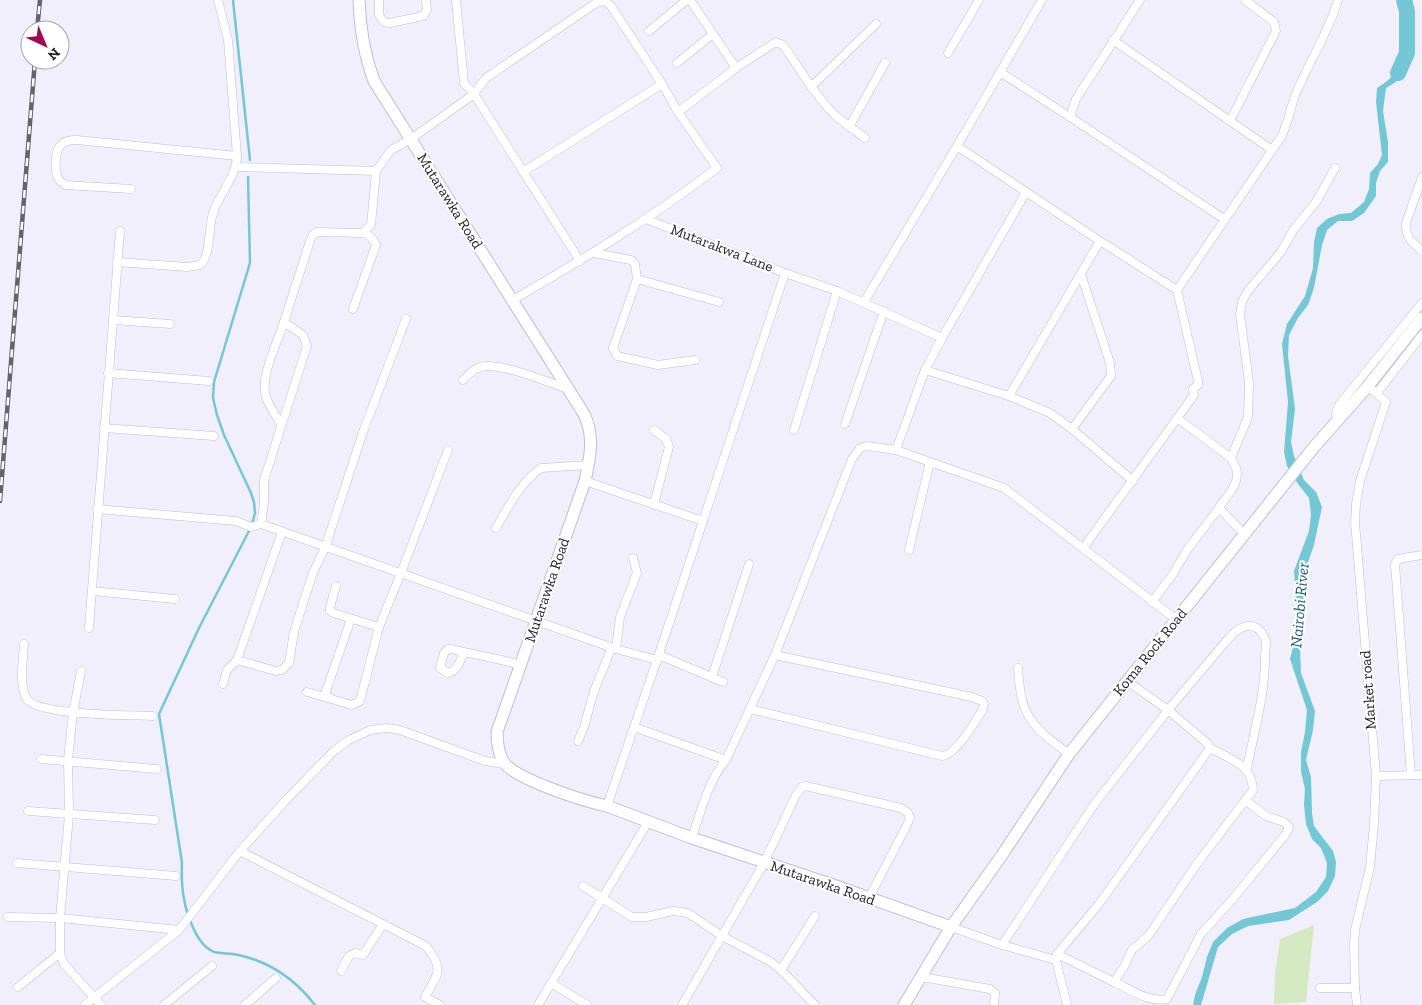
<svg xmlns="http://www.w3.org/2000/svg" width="1422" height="1005" viewBox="0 0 1422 1005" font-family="'Zilla Slab',serif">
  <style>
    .green { fill: #d4e8c1 }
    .water { fill: #74c7d4 }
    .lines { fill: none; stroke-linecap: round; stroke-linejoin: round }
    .stream { stroke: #74c7d4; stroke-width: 2.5 }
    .river { stroke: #74c7d4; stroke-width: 16 }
    .street-casing { stroke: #c0bcd9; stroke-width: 9 }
    .secondary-casing { stroke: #c0bcd9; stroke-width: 13 }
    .street { stroke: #fff; stroke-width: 8 }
    .secondary { stroke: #fff; stroke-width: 11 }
    .rail-casing { stroke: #64626d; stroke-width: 4.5 }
    .rail { stroke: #fff; stroke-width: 2.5; stroke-dasharray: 8; stroke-linecap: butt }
    .labels { text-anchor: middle; stroke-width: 4; stroke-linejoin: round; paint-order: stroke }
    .street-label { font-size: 15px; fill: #1f1d28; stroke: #fff }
    .water-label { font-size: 16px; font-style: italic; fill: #155b65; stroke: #fff }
  </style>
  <rect width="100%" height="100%" fill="#f1effb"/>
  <polygon class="green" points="1314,925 1306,1002 1274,1004 1275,975 1280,939"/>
  <path class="water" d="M1407,53c-1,19 -4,26 -21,35l-3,23 5,31v20l-8,9 -4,12v13l-12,17 -12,8h-14l-11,9 -5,15 -8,43 -6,17 -10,13 -9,17 -1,21 7,53 -4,33 3,14 10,24 12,12 6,15 -8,38 -10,29v22l-5,28 2,49 14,38 -2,19 -7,30 5,17 1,36 2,13 19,25 3,11 -1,14 -7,15 -11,11 -28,18 -41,6 -16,8 -14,13 -17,58h-8l2,-10 7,-18 5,-20 6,-15 14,-14 16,-9 52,-11 21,-16 10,-15 1,-14 -6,-15 -9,-9 -6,-15 -2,-19 1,-16 -4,-17v-20l4,-20 2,-22 -17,-51 5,-20 2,-24 -3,-44 15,-40 2,-17 -2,-16 -11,-14 -11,-18 -3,-14 4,-50 -6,-58 5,-20 18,-28 8,-28 1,-26 3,-14 10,-9 12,-5 12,-1 13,-11 5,-13 1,-16 8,-9 4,-9 -6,-53 1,-14c13,-8 19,-13 19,-28z"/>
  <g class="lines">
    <g class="stream">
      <polyline points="233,0 250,160"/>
      <polyline points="248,177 250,263 214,382 213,398 217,415 224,435 251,493 254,502 255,513 252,524"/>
      <path d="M188,915c-6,-18 -7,-34 -6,-52l-23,-149 40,-86 51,-99"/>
      <path d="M190,920c4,11 10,25 22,31 4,3 19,2 26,4 31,6 58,25 77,50"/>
    </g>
    <polyline class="river" points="1398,73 1407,53 1407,11 1404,0"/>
    <defs>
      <g id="street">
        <polyline points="379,0 379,15 384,22 390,23 423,16 427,10 426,0"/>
        <polyline points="456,0 464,83 474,94 580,261"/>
        <polyline points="690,0 736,68"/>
        <polyline points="649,31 687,0"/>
        <polyline points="1113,40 1272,150"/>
        <polyline points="948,53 979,0"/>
        <polyline points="677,63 713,34"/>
        <polyline points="1000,72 1070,117 1224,219"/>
        <polyline points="811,87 876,24"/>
        <path d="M678,112l58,-44 40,-26 7,3c15,21 28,44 46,64 10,11 24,20 36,29"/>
        <polyline points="1070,117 1076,99 1140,0"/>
        <polyline points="1230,121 1276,31 1274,22 1245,0"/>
        <polyline points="849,127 885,63"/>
        <polyline points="957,146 1100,241 1177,290"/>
        <path d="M236,167l140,4 15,-21 20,-11 63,-45 12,-16 110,-75 9,-2 6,5 51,78 16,28 39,56c-65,50 -134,91 -204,132"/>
        <polyline points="523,172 662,84"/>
        <path d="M1422,177l-16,46c-1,14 6,19 16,28"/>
        <path d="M131,189l-66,-4c-1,-1 -5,-4 -6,-5 -5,-9 -5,-30 3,-36 4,-4 10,-4 15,-4l160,16"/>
        <polyline points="646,219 785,273 837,291 942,338"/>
        <polyline points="594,253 631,260 635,264 637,279 613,348 617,356 658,365 695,360"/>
        <path d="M117,262l70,5 13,-2c10,-8 9,-36 12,-48 5,-22 24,-38 25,-61l-9,-116 -10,-40"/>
        <polyline points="637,279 719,302"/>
        <polyline points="864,302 957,146 1042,0"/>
        <polyline points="353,309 376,245 372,238 364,232"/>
        <polyline points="113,320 170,324"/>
        <polyline points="925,370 1009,396 1050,413 1072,429 1133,481"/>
        <polyline points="108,373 209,381"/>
        <path d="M463,380c4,-4 9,-10 15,-12 15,-9 72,15 90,21"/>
        <polyline points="1377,393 1422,335"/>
        <polyline points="1009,396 1100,241"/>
        <polyline points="1177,418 1231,458"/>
        <polyline points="1337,421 1336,413 1339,405 1422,303"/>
        <path d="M281,424c-5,-8 -12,-18 -15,-27 -7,-18 12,-56 18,-75"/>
        <polyline points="845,424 884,311"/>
        <polyline points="104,428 214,436"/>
        <polyline points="1072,429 1111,376 1110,363 1081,274"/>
        <polyline points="794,430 837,291"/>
        <polyline points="896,450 925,370 942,338 1026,192"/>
        <polyline points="585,481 703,521"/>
        <polyline points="654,504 669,447 666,439 654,430"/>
        <polyline points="97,509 236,521 251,527 261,524 616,649 657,660"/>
        <polyline points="261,524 264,504 264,480 307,346 303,335 284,322 310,241 313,235 317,232 362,233 371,225 376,171"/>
        <path d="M496,528c12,-21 25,-46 45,-60l48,-3"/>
        <path d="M1244,534l-25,-26c6,-11 19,-21 18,-35 0,-5 -4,-11 -6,-15l17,-41 1,-34 -9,-69 2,-12 5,-10 34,-40 13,-23 22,-27 19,-34"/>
        <path d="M1084,547l110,-152 -1,-6 5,-4v-4l-21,-91 104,-153c7,-14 9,-27 14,-41 13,-33 33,-62 43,-96"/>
        <polyline points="909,550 930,462"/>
        <polyline points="336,586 330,607 330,611 333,613 379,627"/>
        <polyline points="92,591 175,599"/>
        <polyline points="1152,602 1173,574 1187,550 1219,508"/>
        <polyline points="89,628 120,231"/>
        <path d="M24,644c-1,17 -5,39 2,54 9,18 106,17 127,18"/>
        <polyline points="616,649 620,617 637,573 633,558"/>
        <path d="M464,652c-4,9 -6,19 -16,21l-8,-5 4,-15 4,-4h3c23,6 47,9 69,16"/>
        <polyline points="659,655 723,682"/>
        <polyline points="237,660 276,671 282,670 289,663 294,632 312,575 325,548 363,432 406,319"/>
        <path d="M1018,668c3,49 12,57 51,86"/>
        <polyline points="81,671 73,713 68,760 69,815 60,918 60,953 64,964 101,1005"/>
        <polyline points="712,677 749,564"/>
        <polyline points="223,684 227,670 237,660 282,532"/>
        <polyline points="307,692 352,705 360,701 379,627 401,573 448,450"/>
        <polyline points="332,699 325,694 351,619"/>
        <path d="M750,709l192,47c14,-1 34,-35 41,-47l1,-5 -2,-3 -10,-4 -197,-42"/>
        <polyline points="634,727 726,760"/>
        <polyline points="578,741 584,727 594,691 612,647"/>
        <polyline points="41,759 157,769"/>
        <polyline points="1411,775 1395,564 1398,559 1422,555"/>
        <polyline points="1376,776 1422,775"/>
        <polyline points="607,806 657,660 785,273"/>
        <polyline points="28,811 155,820"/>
        <path d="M692,838c8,-25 17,-58 34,-78l49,-105 77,-196 8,-11 7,-2 29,4 108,38 173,132"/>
        <path d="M240,851l186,95c19,24 12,27 -1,51l15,8"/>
        <polyline points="17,863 176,876"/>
        <polyline points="583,886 632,917 646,917 673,911 688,913 722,936 771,962 781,970 815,1005"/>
        <polyline points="8,917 60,918 179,930"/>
        <polyline points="951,927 1002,945 1056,960 1057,954 1099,904 1210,748 1207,743 1168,710 1127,681"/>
        <path d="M1002,945l91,-139 75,-96 60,-71c7,-7 16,-17 27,-12 5,2 10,10 11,15 0,5 -1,11 -1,16 0,37 -11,74 -18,110"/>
        <path d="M1057,954l57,28 10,-15 8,-17 17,-15 47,-70 57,-75c-1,-26 -23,-31 -43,-42"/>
        <polyline points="1056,960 1067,1005"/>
        <polyline points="781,970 815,916"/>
        <polyline points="341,971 349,956 355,953 363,955 383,924"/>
        <polyline points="922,977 990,989 995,993 994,1005"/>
        <path d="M1114,982c16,7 35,21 53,17l34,-65 31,-34 54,-66 3,-7 -5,-5 -18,-6 -21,-16"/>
        <polyline points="551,983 587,1005"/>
        <polyline points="18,987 60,953"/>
        <polyline points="1320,988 1355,988"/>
        <polyline points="85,1005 179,930 240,851 287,799 334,751 347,741 370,730 387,728 400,730 485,761 505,764"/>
        <polyline points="164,1005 212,966"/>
        <polyline points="245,1005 276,978"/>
        <polyline points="538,1005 648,822"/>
        <polyline points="682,1005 764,863 796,795 802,787 806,786 901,808 908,813 910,818 907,825 869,898"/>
        <polyline points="1357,1005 1355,988 1354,944 1355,930 1370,867 1374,824 1376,776 1355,522 1356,504 1360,481 1386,402 1368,386"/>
      </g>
      <g id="secondary">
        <path d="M359,0c1,29 5,54 15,81l210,333c11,22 6,44 1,67l-88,251c0,10 2,25 9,33 16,16 77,36 101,41l85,32 144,48 115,41"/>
        <polyline points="904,1005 951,927 1002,855 1069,754 1314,447 1368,386 1422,318"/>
      </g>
    </defs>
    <use href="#street" class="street-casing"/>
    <use href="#secondary" class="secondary-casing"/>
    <use href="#street" class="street"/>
    <use href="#secondary" class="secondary"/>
    <defs>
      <g id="rail">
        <polyline points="37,30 40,0"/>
        <polyline points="0,501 35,60"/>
      </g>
    </defs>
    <use href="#rail" class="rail-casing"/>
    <use href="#rail" class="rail"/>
  </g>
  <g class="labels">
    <g class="street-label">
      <text transform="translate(450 201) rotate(58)" y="5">Mutarawka Road</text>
      <text transform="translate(722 248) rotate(21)" y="5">Mutarakwa Lane</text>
      <text transform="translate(547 590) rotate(-71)" y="5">Mutarawka Road</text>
      <text transform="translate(1150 652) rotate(-51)" y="5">Koma Rock Road</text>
      <text transform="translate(1368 690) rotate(-94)" y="5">Market road</text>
      <text transform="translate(823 883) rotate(19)" y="5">Mutarawka Road</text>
    </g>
    <g class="water-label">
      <text transform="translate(1299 605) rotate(-85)" y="6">Nairobi River</text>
    </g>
  </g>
  <g transform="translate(45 45) rotate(136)"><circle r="24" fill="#ffffff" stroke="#a5a5a9"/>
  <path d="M0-4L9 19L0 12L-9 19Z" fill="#9f0a53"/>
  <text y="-8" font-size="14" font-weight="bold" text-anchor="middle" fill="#1f1d28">N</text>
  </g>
</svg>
